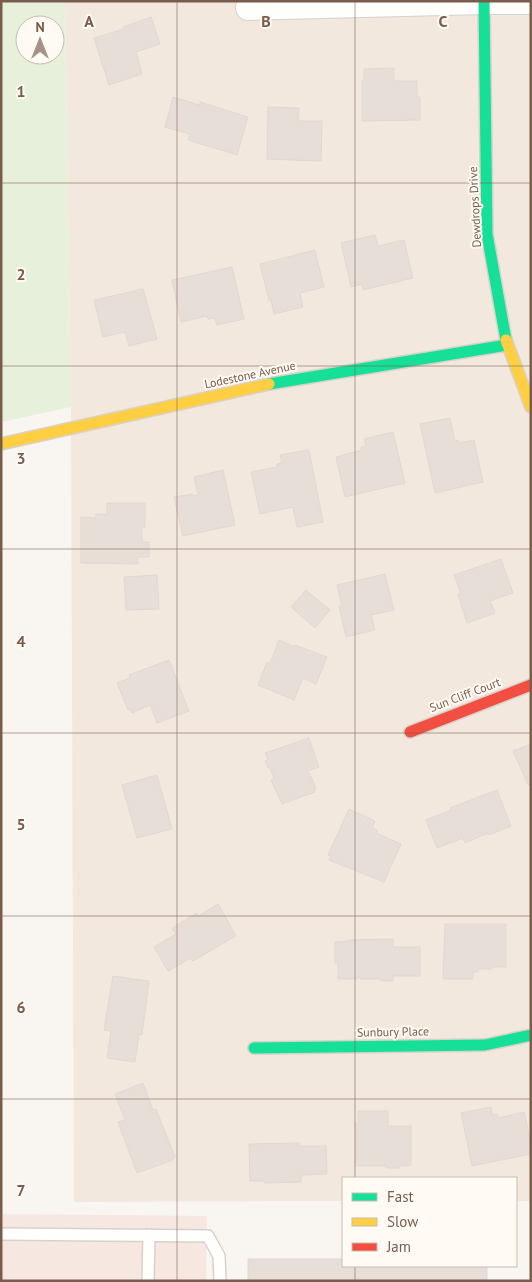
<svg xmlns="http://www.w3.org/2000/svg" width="532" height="1282" viewBox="0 0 532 1282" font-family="'PT Sans',sans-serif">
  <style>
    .residential { fill: #f2e8de }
    .commercial { fill: #f6e8e1 }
    .green { fill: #e7f0db; fill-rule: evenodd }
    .building { fill: #e6ded7; stroke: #e2d8d2 }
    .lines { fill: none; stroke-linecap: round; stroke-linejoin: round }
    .lane-casing { stroke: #d7d1cb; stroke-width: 14 }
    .street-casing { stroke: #d7d1cb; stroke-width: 26 }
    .fast-casing { stroke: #d9d2cb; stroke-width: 14 }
    .slow-casing { stroke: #d9d2cb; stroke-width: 14 }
    .jam-casing { stroke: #d9d2cb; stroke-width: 14 }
    .lane { stroke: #fefefd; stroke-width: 11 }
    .street { stroke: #fefefd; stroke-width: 24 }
    .fast { stroke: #16e098; stroke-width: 11 }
    .slow { stroke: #ffcf43; stroke-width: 11 }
    .jam { stroke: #f24e42; stroke-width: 11 }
    .grid { fill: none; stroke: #7a5c4d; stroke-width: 1; stroke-opacity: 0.55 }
    .labels { text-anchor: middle; stroke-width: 4; stroke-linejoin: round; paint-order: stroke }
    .street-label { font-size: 12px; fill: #7a5c4d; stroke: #fffaf3 }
    .grid-label { font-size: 16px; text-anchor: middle; font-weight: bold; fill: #7a5c4d; stroke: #fffaf3; stroke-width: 4; stroke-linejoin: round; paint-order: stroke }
  </style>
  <rect width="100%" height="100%" fill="#f9f5f0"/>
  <polygon class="residential" points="65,1 531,1 531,1201 516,1201 516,1178 343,1178 343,1201 74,1202 71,407"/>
  <polygon class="commercial" points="1,1214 207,1216 206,1281 1,1281"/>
  <path class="green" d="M1,1h64l6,406 -70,15zM25,25h30v30h-30z"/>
  <g class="building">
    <polygon points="151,17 160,44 136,52 142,74 109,85 94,38 124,29 123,27"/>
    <polygon points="394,68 394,81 417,81 417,97 420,97 420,120 362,121 362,80 364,80 364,69"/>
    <polygon points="173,97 200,105 200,102 248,117 237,155 188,140 190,134 165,127"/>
    <polygon points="268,107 299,108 298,121 322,121 321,161 267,159"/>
    <polygon points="375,235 378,246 404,240 413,278 363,290 362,284 351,287 341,243"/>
    <polygon points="315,250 324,287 300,293 303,307 274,314 271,300 269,300 260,264"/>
    <polygon points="232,267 244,319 217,325 215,318 208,319 207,316 181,322 172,280"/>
    <polygon points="143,289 157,339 129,346 125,332 103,337 94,300"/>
    <polygon points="450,418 455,441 458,440 459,443 474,440 483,482 435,493 420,424"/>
    <polygon points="393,432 405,483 345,497 336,457 362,450 361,447 366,446 364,439"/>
    <polygon points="309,450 323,522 297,527 293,507 260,514 251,472 277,467 277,464 282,463 280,455"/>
    <polygon points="223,470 235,525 183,536 174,497 193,494 193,496 198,495 194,477"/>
    <polygon points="107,503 145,503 145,527 142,527 142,542 149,542 149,557 138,557 138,564 81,563 81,517 96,518 96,514 107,514"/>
    <polygon points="501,559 513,593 490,601 495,613 467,623 458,594 461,593 454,575"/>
    <polygon points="385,574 394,610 371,615 375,630 346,637 339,606 342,606 337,585"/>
    <polygon points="157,575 159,609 126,610 124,577"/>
    <polygon points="306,590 330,610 315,628 291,607"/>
    <polygon points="279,640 295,647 295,645 327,657 316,684 303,678 294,700 258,685 267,662 270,663"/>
    <polygon points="169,660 189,711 157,723 150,705 132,713 130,709 128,710 117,683 130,678 129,675"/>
    <polygon points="309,738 319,767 307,771 309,774 310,774 316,789 314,790 315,792 282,804 271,780 274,779 270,768 268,768 265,761 268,760 265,753"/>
    <polygon points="531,744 531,784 528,785 513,751"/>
    <polygon points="157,775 172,829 137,838 122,785"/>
    <polygon points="497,790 511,826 489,835 488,833 465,843 463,838 437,848 426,820 451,810 450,808"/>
    <polygon points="349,809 375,821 372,828 377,830 376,833 401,844 384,882 329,860 331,856 328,855"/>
    <polygon points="218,904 236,936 193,961 191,958 168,971 154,947 176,934 172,928 197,913 198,916"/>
    <polygon points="445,924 506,924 506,967 492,967 492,969 478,969 478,972 473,972 473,979 443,979"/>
    <polygon points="393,939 393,947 420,947 420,976 393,976 393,981 381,981 381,979 360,979 360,977 358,977 358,979 338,979 338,963 335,963 335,942 348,941 348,940"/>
    <polygon points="113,976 149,981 142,1035 139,1034 135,1062 107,1058 111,1031 104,1030"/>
    <polygon points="143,1083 153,1110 156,1109 175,1157 172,1158 173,1160 137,1173 118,1122 125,1120 115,1094"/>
    <polygon points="491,1107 492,1115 498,1114 498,1118 524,1112 531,1143 531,1154 472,1166 461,1113"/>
    <polygon points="358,1111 388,1111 388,1126 411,1126 411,1165 399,1166 399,1168 386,1168 386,1166 355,1166 355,1123 358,1123"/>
    <polygon points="299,1143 299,1146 326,1146 327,1174 301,1175 301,1182 264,1183 264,1181 250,1181 249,1144"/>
    <polygon points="248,1259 343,1259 343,1266 487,1266 487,1281 248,1281"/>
  </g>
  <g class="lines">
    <defs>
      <g id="lane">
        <polyline points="1,1234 208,1236 219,1256 220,1281"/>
        <polyline points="148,1281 149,1235"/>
      </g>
      <polyline id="street" points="248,8 484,2 531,2"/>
      <g id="fast">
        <polyline points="484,1 487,234 506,340"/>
        <polyline points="269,384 507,345"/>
        <polyline points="254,1048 485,1045 531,1035"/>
      </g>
      <g id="slow">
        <polyline points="506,340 531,407"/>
        <polyline points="1,444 269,384"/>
      </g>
      <polyline id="jam" points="410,732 531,685"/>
    </defs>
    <use href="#lane" class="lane-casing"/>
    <use href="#street" class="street-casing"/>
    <use href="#fast" class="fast-casing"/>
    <use href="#slow" class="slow-casing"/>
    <use href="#jam" class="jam-casing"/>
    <use href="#lane" class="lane"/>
    <use href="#street" class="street"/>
    <use href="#fast" class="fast"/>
    <use href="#slow" class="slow"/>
    <use href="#jam" class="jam"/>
  </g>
  <path class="grid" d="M177,1v1280M355,1v1177M1,183h530M1,366h530M1,549h530M1,733h530M1,916h530M1,1099h530M355,1266v15"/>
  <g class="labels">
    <g class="street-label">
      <text transform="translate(475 207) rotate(-93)" y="4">Dewdrops Drive</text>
      <text transform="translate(250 375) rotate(-12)" y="4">Lodestone Avenue</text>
      <text transform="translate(465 695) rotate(-21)" y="4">Sun Cliff Court</text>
      <text transform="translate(393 1032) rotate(-1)" y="4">Sunbury Place</text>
    </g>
  </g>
  <g class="grid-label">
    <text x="89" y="27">A</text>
    <text x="266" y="27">B</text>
    <text x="443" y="27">C</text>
    <text x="21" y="97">1</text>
    <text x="21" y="280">2</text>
    <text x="21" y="464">3</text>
    <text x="21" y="647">4</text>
    <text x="21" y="830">5</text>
    <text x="21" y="1013">6</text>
    <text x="21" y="1196">7</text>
  </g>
  <rect width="532" height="1282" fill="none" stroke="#7a5c4d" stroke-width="5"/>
  <rect x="342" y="1177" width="175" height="90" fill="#fffaf3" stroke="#cabbb1"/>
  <rect x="352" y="1193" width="25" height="8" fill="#16e098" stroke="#cabbb1"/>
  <text x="387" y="1202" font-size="15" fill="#7a5c4d">Fast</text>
  <rect x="352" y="1218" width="25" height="8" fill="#ffcf43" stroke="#cabbb1"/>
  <text x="387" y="1227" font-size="15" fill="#7a5c4d">Slow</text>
  <rect x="352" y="1243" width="25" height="8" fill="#f24e42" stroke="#cabbb1"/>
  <text x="387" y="1252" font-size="15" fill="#7a5c4d">Jam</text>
  <g transform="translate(40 40)"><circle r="24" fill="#fffaf3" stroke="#cabbb1"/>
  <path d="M0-4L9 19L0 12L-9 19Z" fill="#a69286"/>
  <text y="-8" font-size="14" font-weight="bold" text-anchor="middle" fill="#7a5c4d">N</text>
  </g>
</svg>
